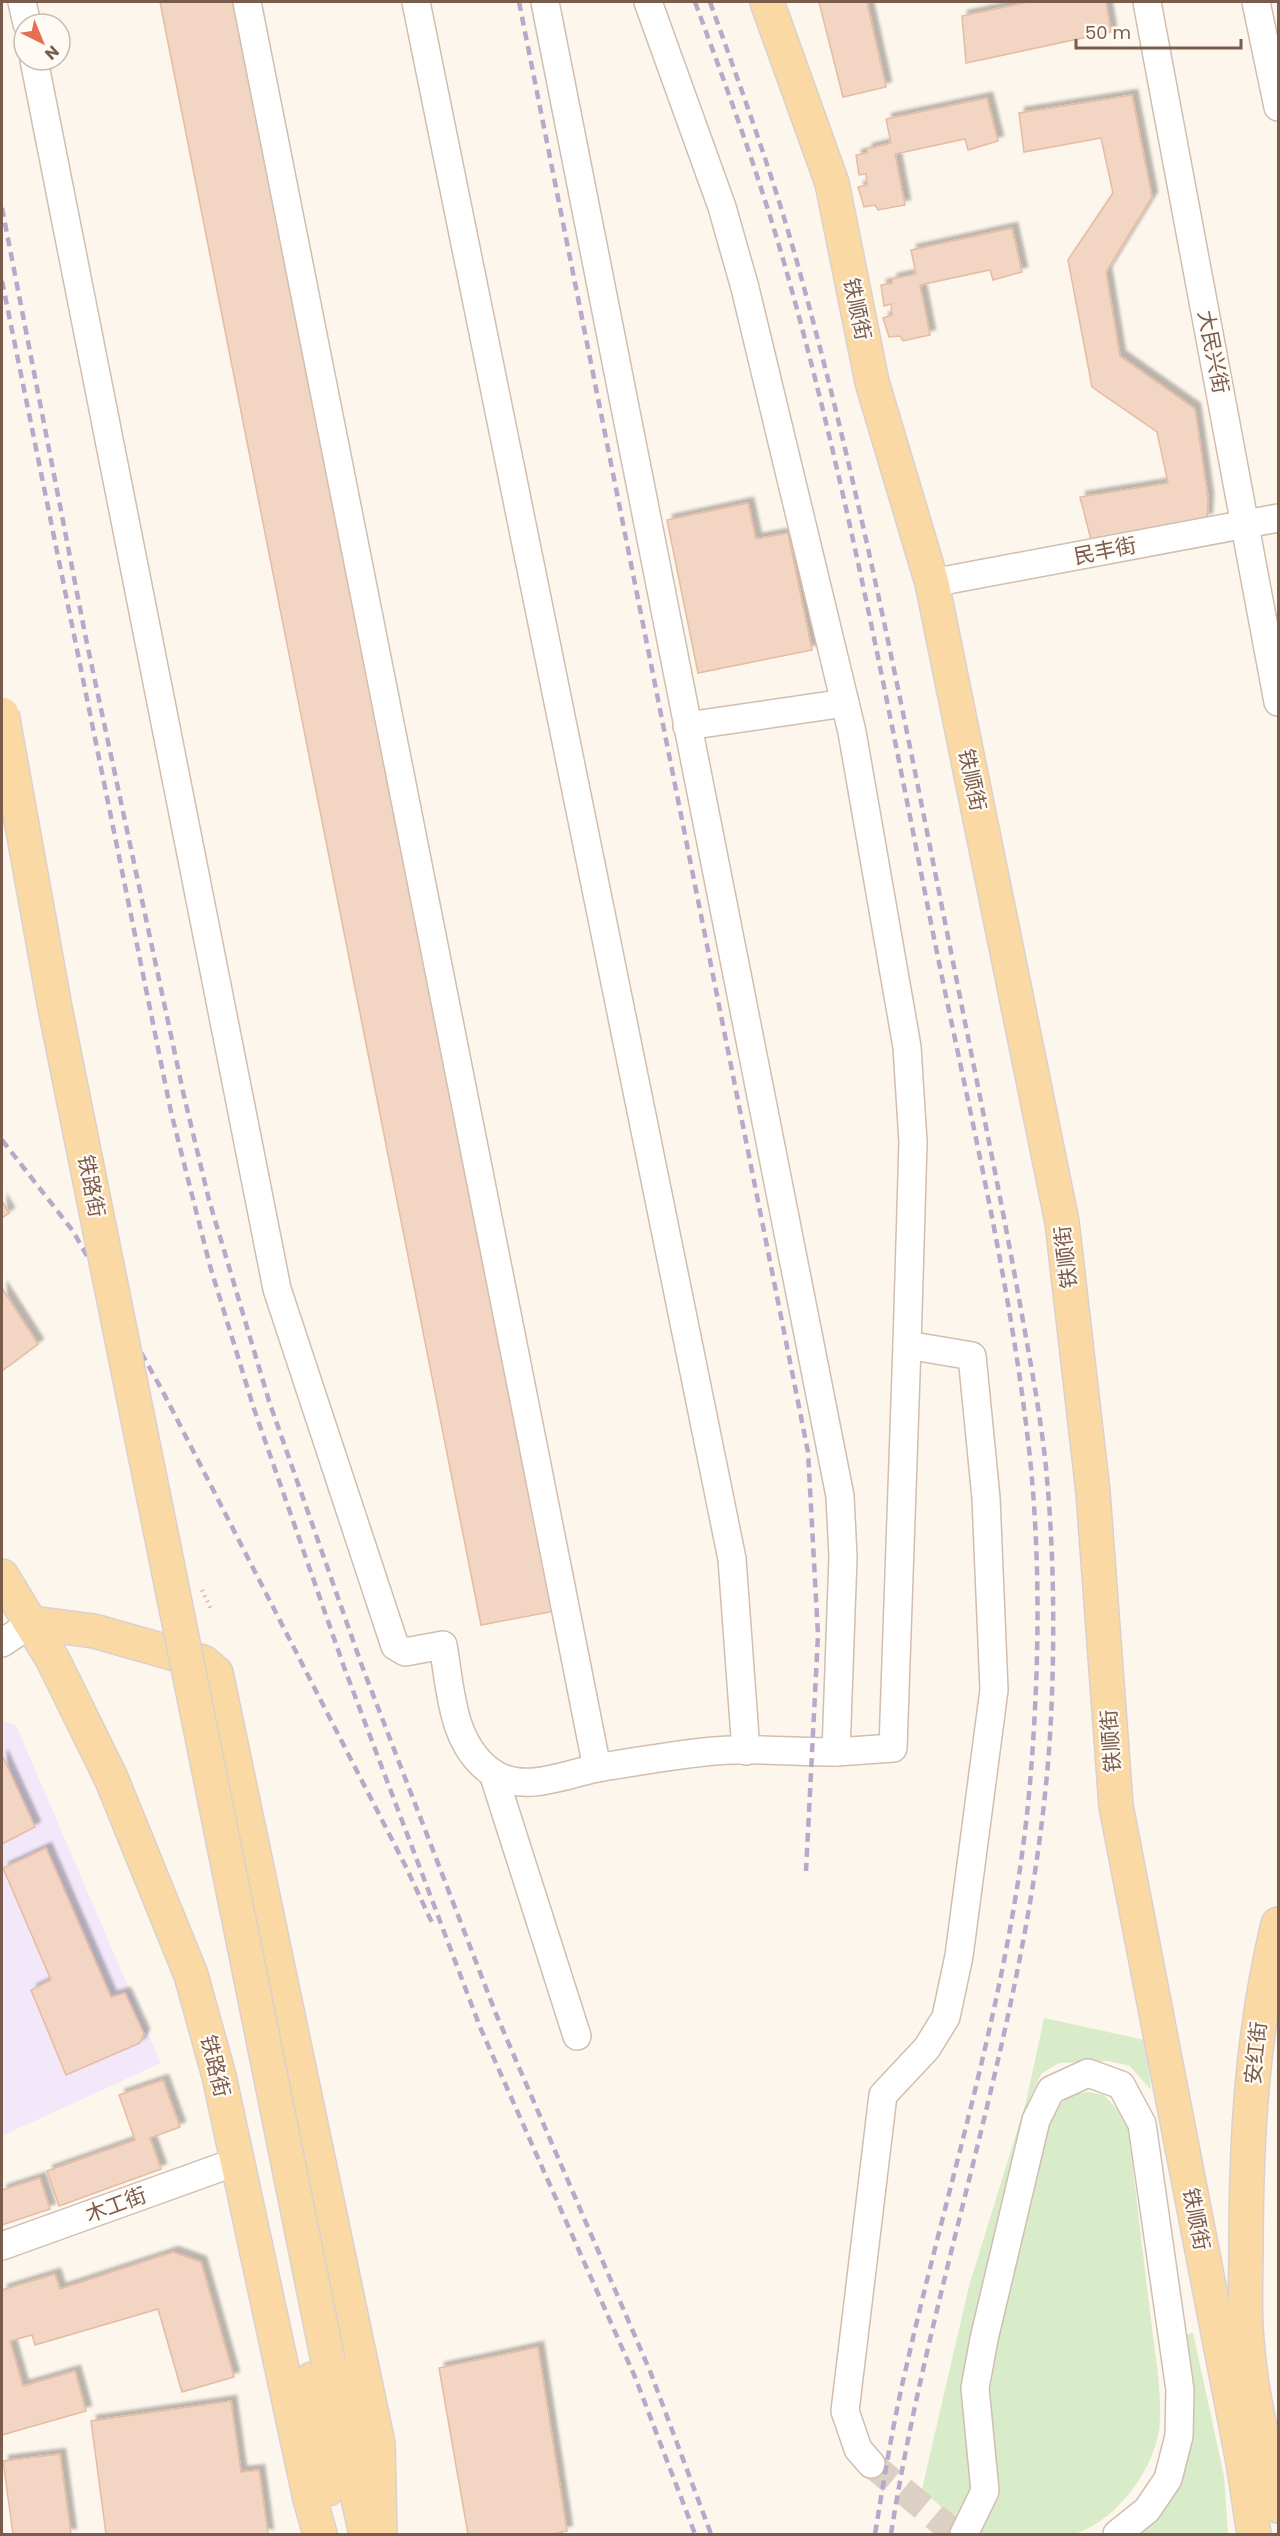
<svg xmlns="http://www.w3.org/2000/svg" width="1280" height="2536" viewBox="0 0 1280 2536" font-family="Poppins,'Noto Sans SC',sans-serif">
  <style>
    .education { fill: #f3e8fa }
    .green { fill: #d8ecc9 }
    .building { fill: #f3d5c3; stroke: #e6bba3; stroke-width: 1.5; filter: url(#shadow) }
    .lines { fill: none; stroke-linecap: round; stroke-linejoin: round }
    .minor-tunnel { stroke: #dcd0c4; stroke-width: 27; stroke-dasharray: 27 14; stroke-linecap: butt }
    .minor-casing { stroke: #d1beb0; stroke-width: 30 }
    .major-casing { stroke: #dad1cd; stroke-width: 36 }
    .path { stroke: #d9b8a5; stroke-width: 4; stroke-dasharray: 1.5 4.5; stroke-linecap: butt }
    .minor { stroke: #fff; stroke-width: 27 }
    .major { stroke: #fbd9a5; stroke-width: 33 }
    .rail { stroke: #b9a8c9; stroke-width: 4.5; stroke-dasharray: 9 6; stroke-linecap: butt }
    .major-bridge-casing { stroke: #dad1cd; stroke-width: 36; stroke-linecap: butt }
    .major-bridge { stroke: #fbd9a5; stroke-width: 33 }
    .labels { text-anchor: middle; stroke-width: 4.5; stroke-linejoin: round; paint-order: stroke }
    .street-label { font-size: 21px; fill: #7a5c4d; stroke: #fffaf3 }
  </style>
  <defs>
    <filter id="shadow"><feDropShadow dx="5.5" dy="-5.5" stdDeviation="1.5" flood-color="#0004"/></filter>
  </defs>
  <rect width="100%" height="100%" fill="#fdf6ec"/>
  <polygon class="education" points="2,1721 16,1725 161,2063 2,2136"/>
  <g class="green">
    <polygon points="1044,2018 1145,2040 1151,2090 1130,2066 1109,2061 1059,2063 1041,2074 1028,2102 965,2379 972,2490 954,2519 922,2489 969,2286 1026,2102"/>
    <path d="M1088,2092l16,3 23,25c8,67 16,133 24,200 4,33 12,77 8,110 -6,41 -45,94 -86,104h-87l-7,-2 17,-40 1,-23 -8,-66 2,-32 50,-218 13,-41 15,-17z"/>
    <polygon points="1193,2333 1224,2476 1228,2534 1130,2534 1163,2498 1184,2335"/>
  </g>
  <g class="building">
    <polygon points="160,2 233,2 555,1611 481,1625"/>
    <polygon points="819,2 867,2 886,87 843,97"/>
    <polygon points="1028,2 1106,2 1111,32 966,63 962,16"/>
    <polygon points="1132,95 1152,197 1106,272 1120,356 1195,409 1208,498 1207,518 1091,540 1080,497 1168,483 1157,432 1092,387 1068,260 1113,193 1101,138 1024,152 1019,113"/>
    <polygon points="987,98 998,141 968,150 965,139 895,154 905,205 878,210 875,205 864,207 858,187 867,185 866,174 859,175 856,155 867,153 867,149 891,143 886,119"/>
    <polygon points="1012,228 1022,272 993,280 990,270 920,285 930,335 903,341 900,336 889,337 883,318 892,315 891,304 884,306 881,285 892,283 892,279 916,274 911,250"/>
    <polygon points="748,503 756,539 788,533 812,650 698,673 667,520"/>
    <polygon points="2,1201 9,1213 2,1218"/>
    <polygon points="2,1288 38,1344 2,1371"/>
    <polygon points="2,1755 35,1827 2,1844"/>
    <polygon points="46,1848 111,1997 125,1993 144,2034 140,2043 66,2075 31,1990 51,1980 3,1868"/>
    <polygon points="163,2080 180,2127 150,2138 161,2169 59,2206 47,2171 135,2140 119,2095"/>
    <polygon points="40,2178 50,2209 2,2225 2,2190"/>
    <polygon points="173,2252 201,2262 234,2377 182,2392 158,2309 35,2345 32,2335 10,2341 23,2386 75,2371 86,2411 2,2435 2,2290 55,2274 60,2289"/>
    <polygon points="538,2347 567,2531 552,2534 468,2534 439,2368"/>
    <polygon points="231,2401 241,2472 259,2470 268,2534 106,2534 91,2421"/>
    <polygon points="60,2454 71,2534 13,2534 3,2461"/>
  </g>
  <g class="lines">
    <polyline class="minor-tunnel" points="871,2464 947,2527 960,2534"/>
    <defs>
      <g id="minor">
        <polyline points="22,2 27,24"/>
        <polyline points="247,2 597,1768"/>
        <polyline points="416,2 732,1559 746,1751"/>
        <polyline points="648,2 722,207 745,288 852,732 907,1047 913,1142 907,1345 972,1356 986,1498 994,1690 959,1956 946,2017 927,2048 883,2095 845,2411 858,2449 871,2464"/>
        <polyline points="1147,2 1278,702"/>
        <polyline points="1256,2 1278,107"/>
        <path d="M34,60l243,1229 118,357 10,6 38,-7c8,45 8,98 48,127 32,22 72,3 106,-4 35,-6 72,-12 107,-16 44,-5 89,0 132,0l7,-195 -3,-61 -295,-1494"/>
        <polyline points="932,583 1278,518"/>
        <polyline points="687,726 845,703"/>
        <polyline points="2,1643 32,1623"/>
        <polyline points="836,1752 893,1748 907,1345"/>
        <polyline points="493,1773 577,2036"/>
        <polyline points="2,2246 230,2164"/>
        <polyline points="964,2534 985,2491 975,2388 984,2339 1036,2120 1051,2090 1088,2073 1121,2085 1142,2124 1180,2390 1179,2436 1168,2479 1147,2510 1117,2534"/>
      </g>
      <g id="major">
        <polyline points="767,2 832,183 872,382 932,583 1062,1222 1093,1492 1116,1806 1243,2462 1254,2534"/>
        <polyline points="2,1576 53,1660 111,1778 191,1975 219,2076 310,2499 320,2534"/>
        <polyline points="32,1623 94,1631 203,1662 216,1673 378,2444 380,2534"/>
        <path d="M1278,1924c-26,109 -32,213 -32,325 0,30 -2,62 1,92 4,55 18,111 31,165"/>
        <polyline points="328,2361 365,2530"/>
        <polyline points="312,2379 328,2489"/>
      </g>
    </defs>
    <use href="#minor" class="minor-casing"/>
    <use href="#major" class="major-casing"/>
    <polyline class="path" points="202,1590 211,1609"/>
    <use href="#minor" class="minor"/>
    <use href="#major" class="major"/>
    <g class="rail">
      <polyline points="519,2 808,1452 818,1635 806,1871"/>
      <path d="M695,2c33,89 66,179 92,271 61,217 102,439 146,660 35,174 78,349 97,525 11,107 9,218 0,325 -17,199 -80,391 -124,585 -13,55 -22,111 -31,166"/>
      <path d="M710,2c32,89 65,179 90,271 64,231 108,465 155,699 22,111 45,221 65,332 9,51 19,102 25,154 9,86 10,174 6,260 -14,279 -117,542 -160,816"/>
      <polyline points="2,208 86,639 184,1096 209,1200 269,1401 362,1666 496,2014 650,2371 711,2534"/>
      <polyline points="2,281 171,1112 210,1266 254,1409 344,1667 480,2027 635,2377 695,2534"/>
      <polyline points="2,1140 73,1231 162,1390 405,1865 434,1927"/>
    </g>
    <defs>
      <polyline id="major-bridge" points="2,714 55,1008 328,2361"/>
    </defs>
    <use href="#major-bridge" class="major-bridge-casing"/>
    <use href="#major-bridge" class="major-bridge"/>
  </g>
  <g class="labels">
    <g class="street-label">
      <text transform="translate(857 309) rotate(78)" y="7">铁顺街</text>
      <text transform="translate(1213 352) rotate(79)" y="7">大民兴街</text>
      <text transform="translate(1105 551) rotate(-11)" y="7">民丰街</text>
      <text transform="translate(972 780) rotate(78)" y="7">铁顺街</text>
      <text transform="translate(91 1186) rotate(79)" y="7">铁路街</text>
      <text transform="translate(1066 1257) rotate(-97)" y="7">铁顺街</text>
      <text transform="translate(1111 1741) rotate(-94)" y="7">铁顺街</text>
      <text transform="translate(1256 2053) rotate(-84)" y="7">安红街</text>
      <text transform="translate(215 2066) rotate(76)" y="7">铁路街</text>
      <text transform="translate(116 2205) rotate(-20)" y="7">木工街</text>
      <text transform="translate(1196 2219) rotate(79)" y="7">铁顺街</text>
    </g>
  </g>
  <rect width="1280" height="2536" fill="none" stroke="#7a5c4d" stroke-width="6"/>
  <g transform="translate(42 42) rotate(137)"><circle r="28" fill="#fffaf3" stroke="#cabbb1" stroke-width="1.5"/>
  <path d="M0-4.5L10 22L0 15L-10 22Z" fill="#e76f51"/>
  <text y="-9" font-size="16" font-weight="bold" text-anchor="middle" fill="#7a5c4d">N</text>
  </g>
  <path d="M1076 39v9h165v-9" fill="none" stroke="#7a5c4d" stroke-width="3"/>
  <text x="1085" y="39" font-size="18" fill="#7a5c4d" stroke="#fffaf3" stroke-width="4.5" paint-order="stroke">50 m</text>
</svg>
